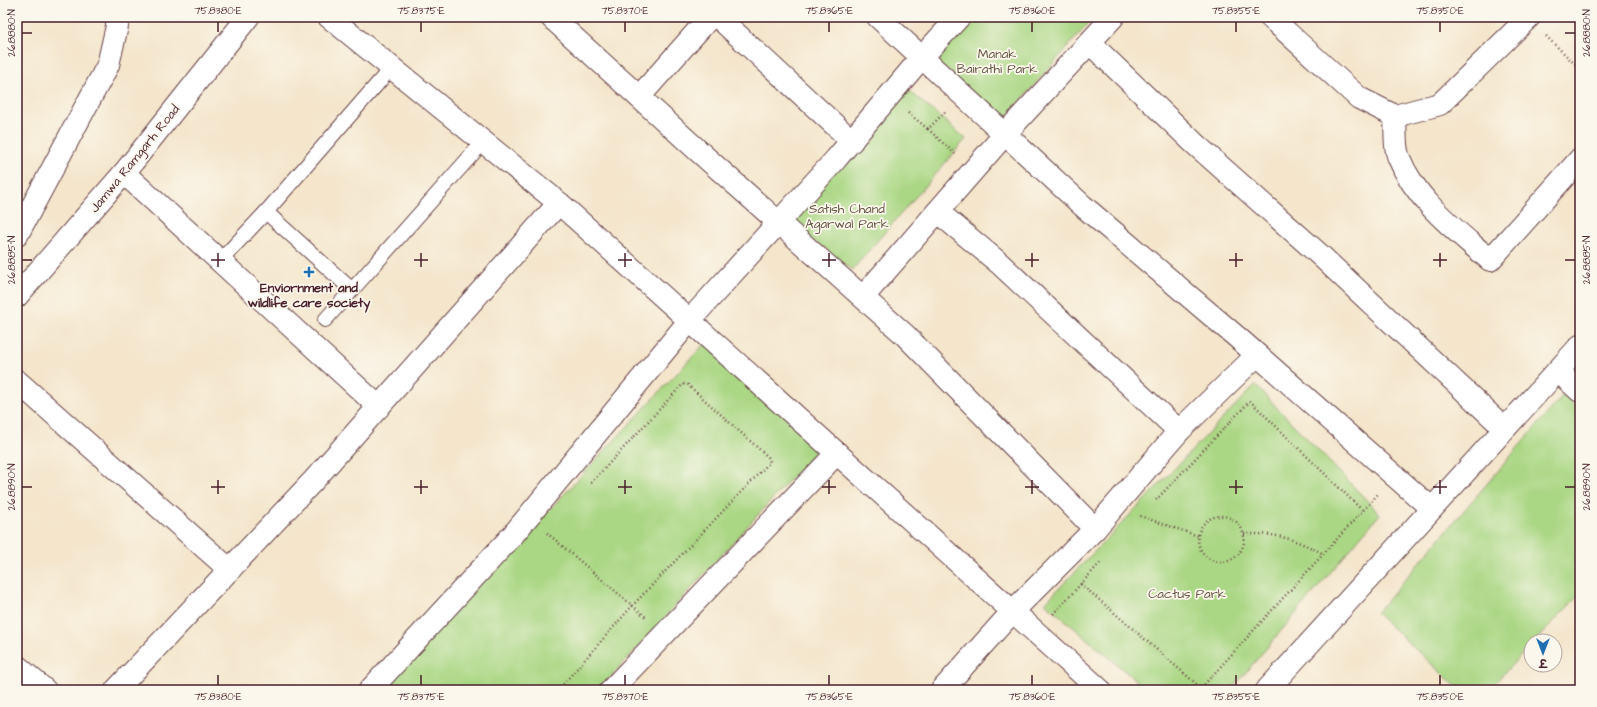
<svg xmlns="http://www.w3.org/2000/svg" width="1597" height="707" viewBox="0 0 1597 707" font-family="'Architects Daughter','Playpen Sans Deva',sans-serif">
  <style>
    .green { fill: #aad784; stroke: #7a7b58 }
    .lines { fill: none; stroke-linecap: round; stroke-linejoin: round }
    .lane-casing { stroke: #643d43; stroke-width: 16 }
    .street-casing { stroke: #643d43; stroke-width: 24 }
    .secondary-casing { stroke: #643d43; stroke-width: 24 }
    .path { stroke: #643d43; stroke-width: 2.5; stroke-dasharray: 1 3; stroke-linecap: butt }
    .lane { stroke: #fff; stroke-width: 14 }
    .street { stroke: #fff; stroke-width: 22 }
    .secondary { stroke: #fff; stroke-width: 22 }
    .ticks { fill: none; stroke: #4a1f2b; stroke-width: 1.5 }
    .poi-dot { fill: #1f6fb2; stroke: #fbf7ec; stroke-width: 1.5 }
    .labels { text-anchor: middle; stroke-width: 3.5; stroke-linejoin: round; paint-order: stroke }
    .park-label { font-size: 13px; fill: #675646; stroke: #fbf7ec }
    .street-label { font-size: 13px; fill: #4a1f2b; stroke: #fbf7ec }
    .poi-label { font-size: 13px; font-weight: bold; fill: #4a1f2b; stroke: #fbf7ec }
    .neatline { fill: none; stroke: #4a1f2b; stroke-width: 1.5 }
    .ticks-label { font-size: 10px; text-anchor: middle; fill: #4a1f2b }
  </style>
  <rect width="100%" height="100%" fill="#fbf7ec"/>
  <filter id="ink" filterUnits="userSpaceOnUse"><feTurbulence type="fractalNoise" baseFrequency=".025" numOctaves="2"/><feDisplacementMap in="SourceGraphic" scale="8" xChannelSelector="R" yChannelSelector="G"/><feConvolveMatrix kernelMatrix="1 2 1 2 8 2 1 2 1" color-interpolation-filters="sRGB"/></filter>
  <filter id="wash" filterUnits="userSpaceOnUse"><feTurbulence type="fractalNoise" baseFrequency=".012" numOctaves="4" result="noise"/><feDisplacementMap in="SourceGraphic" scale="16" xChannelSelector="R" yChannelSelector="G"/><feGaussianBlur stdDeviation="0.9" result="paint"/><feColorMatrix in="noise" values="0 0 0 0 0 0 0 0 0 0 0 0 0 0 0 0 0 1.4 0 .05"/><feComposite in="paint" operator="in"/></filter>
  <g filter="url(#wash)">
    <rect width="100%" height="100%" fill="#f4e5cb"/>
    <g class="green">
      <polygon points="968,17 1094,17 1002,122 930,58"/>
      <polygon points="907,89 966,139 852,270 788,222"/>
      <polygon points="710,338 824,442 599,690 381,690"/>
      <polygon points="1255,385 1380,514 1231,690 1147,690 1045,603"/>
      <polygon points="1564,394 1580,413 1580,594 1535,641 1531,641 1531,645 1488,690 1460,690 1376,613"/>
    </g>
  </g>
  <g filter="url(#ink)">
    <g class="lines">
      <defs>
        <g id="lane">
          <polyline points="392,67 266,212 352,290 484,141"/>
          <polyline points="220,261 266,212"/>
          <polyline points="325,320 352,290"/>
        </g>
        <g id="street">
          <polyline points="329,17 559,203 1100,690"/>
          <polyline points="551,17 704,156 905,335 1095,529"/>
          <polyline points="718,17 852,141"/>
          <polyline points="878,17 1083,206 1238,338 1431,508"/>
          <polyline points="1270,17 1359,98 1395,116 1440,104 1529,17"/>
          <polyline points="1090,43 1195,144 1320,255 1504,428"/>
          <polyline points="639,97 710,17"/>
          <path d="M1395,116c1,13 -1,31 4,42 17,43 58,73 91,102l90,-101"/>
          <polyline points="124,173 379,407"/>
          <polyline points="938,212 999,263 1179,431"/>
          <polyline points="17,235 108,65 117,26 117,17"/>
          <polyline points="863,297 1005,134 1113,17"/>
          <polyline points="1558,371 1580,391"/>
          <polyline points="17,381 230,570"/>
          <polyline points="17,666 45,690"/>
          <polyline points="116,690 314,480 559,203"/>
          <polyline points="370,690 512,536 690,320 836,159 922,57 959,17"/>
          <polyline points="611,690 837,453"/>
          <polyline points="942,690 1013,611 1095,529 1179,431 1257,355"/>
          <polyline points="1267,690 1580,346"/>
        </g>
        <polyline id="secondary" points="17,296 124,173 248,17"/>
      </defs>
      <use href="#lane" class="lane-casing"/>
      <use href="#street" class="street-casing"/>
      <use href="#secondary" class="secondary-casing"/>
      <g class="path">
        <polyline points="1546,36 1580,69"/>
        <polyline points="945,112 928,129 955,154"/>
        <polyline points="908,113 928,129"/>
        <polyline points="1156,500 1250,401 1363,511"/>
        <circle cx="1221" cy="539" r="23"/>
        <polyline points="1140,516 1198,536"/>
        <polyline points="547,533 647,618"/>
        <path d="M1244,534c35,-1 50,5 80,20"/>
        <polyline points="1100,563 1081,584 1201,688 1378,494"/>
        <polyline points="1053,614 1081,584"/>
        <polyline points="558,690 633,605 770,462 768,457 688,385 683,384 589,485"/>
      </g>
      <use href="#lane" class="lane"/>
      <use href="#street" class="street"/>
      <use href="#secondary" class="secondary"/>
    </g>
  </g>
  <path class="ticks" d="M218,22v10M421,22v10M625,22v10M829,22v10M1032,22v10M1236,22v10M1440,22v10M22,33h10M1565,33h10M218,253v14M421,253v14M625,253v14M829,253v14M1032,253v14M1236,253v14M1440,253v14M22,260h10M211,260h14M414,260h14M618,260h14M822,260h14M1025,260h14M1229,260h14M1433,260h14M1565,260h10M218,480v14M421,480v14M625,480v14M829,480v14M1032,480v14M1236,480v14M1440,480v14M22,487h10M211,487h14M414,487h14M618,487h14M822,487h14M1025,487h14M1229,487h14M1433,487h14M1565,487h10M218,675v10M421,675v10M625,675v10M829,675v10M1032,675v10M1236,675v10M1440,675v10"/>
  <path class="poi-dot" d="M307 266h4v4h4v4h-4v4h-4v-4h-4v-4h4z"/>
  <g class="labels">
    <g class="park-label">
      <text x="997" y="58">Manak<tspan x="997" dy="15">Bairathi Park</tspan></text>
      <text x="847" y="213">Satish Chand<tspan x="847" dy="15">Agarwal Park</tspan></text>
      <text x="1187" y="598">Cactus Park</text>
    </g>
    <g class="street-label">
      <text transform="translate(134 158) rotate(-51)" y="5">Jamwa Ramgarh Road</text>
    </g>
    <g class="poi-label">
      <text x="309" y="292">Enviornment and<tspan x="309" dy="15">wildlife care society</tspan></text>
    </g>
  </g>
  <rect width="1597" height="707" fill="none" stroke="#fbf7ec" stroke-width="44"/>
  <g transform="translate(1543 653) rotate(180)"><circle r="19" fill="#fbf7ec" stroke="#b4a19f"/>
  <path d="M0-3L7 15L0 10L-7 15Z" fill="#1f6fb2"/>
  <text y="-6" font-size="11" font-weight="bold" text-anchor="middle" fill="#4a1f2b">उ</text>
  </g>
  <rect x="22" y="22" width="1553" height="663" class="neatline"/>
  <g class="ticks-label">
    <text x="218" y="14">75.8380°E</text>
    <text x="421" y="14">75.8375°E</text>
    <text x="625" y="14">75.8370°E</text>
    <text x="829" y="14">75.8365°E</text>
    <text x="1032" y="14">75.8360°E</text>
    <text x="1236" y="14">75.8355°E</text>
    <text x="1440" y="14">75.8350°E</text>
    <text transform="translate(1586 33) rotate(-90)" y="4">26.8880°N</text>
    <text transform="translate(11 33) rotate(-90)" y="4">26.8880°N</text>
    <text transform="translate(1586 260) rotate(-90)" y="4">26.8885°N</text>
    <text transform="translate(11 260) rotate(-90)" y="4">26.8885°N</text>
    <text transform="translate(1586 487) rotate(-90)" y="4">26.8890°N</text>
    <text transform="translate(11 487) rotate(-90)" y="4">26.8890°N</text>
    <text x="218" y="700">75.8380°E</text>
    <text x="421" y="700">75.8375°E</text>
    <text x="625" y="700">75.8370°E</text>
    <text x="829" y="700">75.8365°E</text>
    <text x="1032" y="700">75.8360°E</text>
    <text x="1236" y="700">75.8355°E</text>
    <text x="1440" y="700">75.8350°E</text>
  </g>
</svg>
